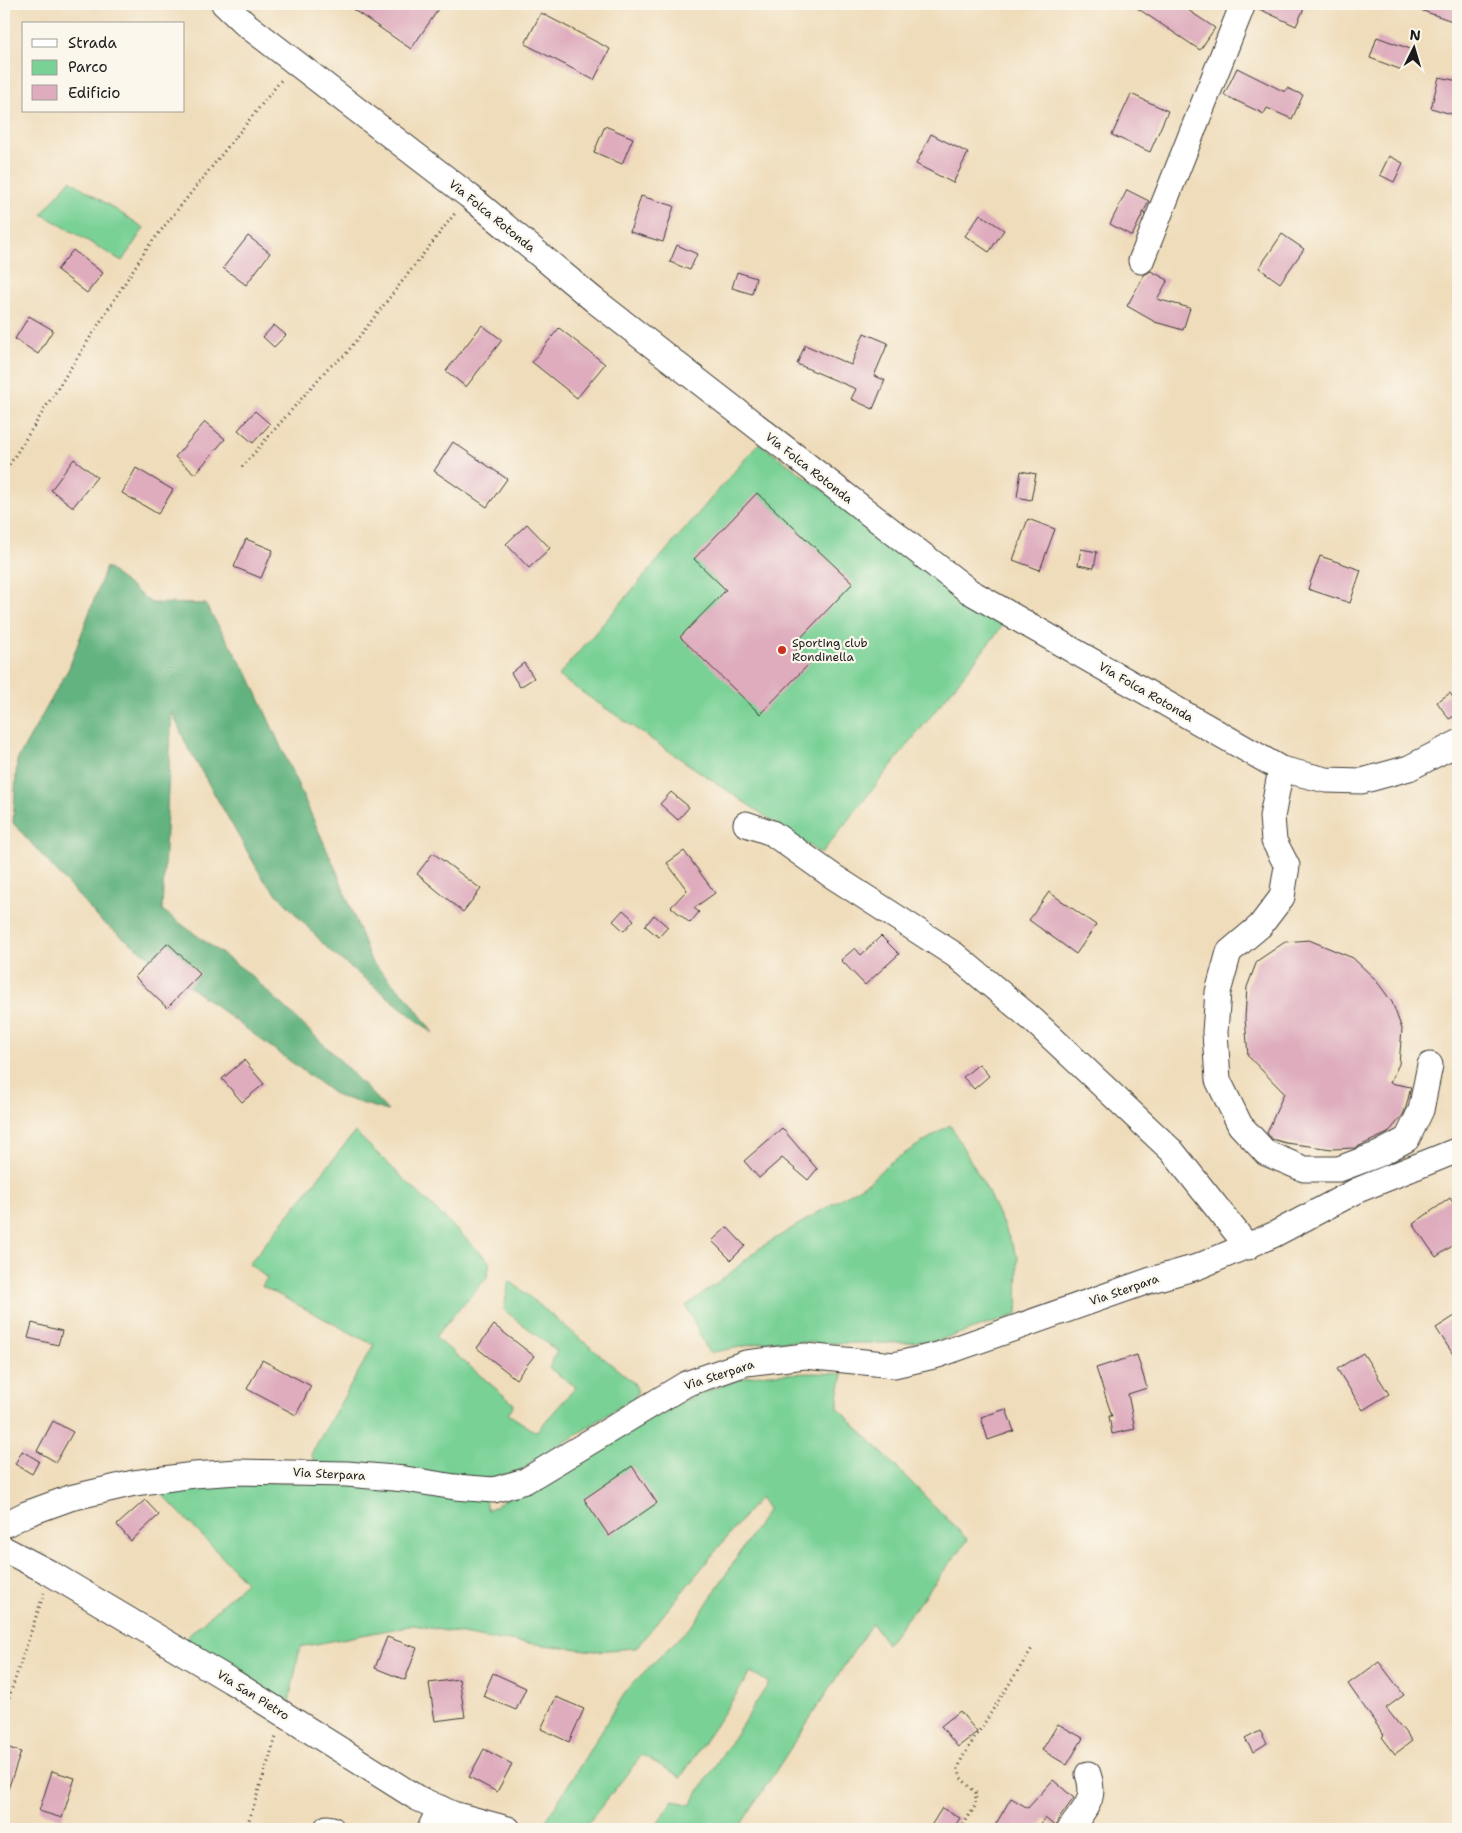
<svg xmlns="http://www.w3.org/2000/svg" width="1462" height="1833" viewBox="0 0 1462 1833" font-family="'Shantell Sans',sans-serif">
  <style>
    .green { fill: #79d196; stroke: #4a7659 }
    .forest { fill: #62b37f; stroke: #3f684e }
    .building { fill: #deacbd }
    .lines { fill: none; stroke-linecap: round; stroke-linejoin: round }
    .minor-casing { stroke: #3c3934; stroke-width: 27 }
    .path { stroke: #3c3934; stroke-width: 3; stroke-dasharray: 1 4; stroke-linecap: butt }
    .minor { stroke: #fff; stroke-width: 25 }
    .poi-dot { fill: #c8321e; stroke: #fbf7ec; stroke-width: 2 }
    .labels { text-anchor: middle; stroke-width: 4.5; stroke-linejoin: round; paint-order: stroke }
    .street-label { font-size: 12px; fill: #1c1c1c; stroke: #fbf7ec }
    .poi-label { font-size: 12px; fill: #1c1c1c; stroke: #fbf7ec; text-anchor: start }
  </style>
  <rect width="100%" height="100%" fill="#fbf7ec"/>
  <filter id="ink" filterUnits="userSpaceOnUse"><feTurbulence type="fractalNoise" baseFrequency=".02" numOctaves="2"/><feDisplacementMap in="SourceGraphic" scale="10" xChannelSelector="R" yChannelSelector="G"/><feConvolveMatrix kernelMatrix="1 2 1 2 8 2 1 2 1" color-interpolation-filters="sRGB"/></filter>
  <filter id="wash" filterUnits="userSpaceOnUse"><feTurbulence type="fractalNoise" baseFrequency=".0096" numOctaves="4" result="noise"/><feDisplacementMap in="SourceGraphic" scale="20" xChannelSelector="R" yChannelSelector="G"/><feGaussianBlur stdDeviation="1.12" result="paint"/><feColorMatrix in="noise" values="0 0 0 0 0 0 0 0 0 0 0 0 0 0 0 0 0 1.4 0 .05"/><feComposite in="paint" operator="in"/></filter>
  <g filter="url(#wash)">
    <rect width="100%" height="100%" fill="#efdcba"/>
    <g class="green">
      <polygon points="70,180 144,228 122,261 42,214"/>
      <polygon points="759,443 1005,623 821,854 558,676"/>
      <polygon points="950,1125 985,1186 1018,1257 1017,1315 936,1341 887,1343 815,1343 770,1341 709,1353 686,1306 734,1270 758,1249 870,1181 888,1164"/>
      <polygon points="355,1132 490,1262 487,1277 435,1337 514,1404 508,1414 536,1432 576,1387 549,1368 557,1351 504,1310 509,1280 634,1383 638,1391 635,1397 520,1471 476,1481 315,1463 311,1454 374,1345 262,1286 267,1278 249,1264"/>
      <polygon points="820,1373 843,1374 838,1397 838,1408 968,1540 887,1644 872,1623 738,1829 654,1829 673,1800 690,1805 769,1683 751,1672 681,1777 642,1755 585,1827 544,1824 628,1688 695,1622 768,1509 760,1497 636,1648 595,1651 484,1638 414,1625 300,1647 288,1707 185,1639 246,1582 158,1490 252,1481 379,1484 484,1498 488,1510 556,1469 658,1413 697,1395 746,1377 767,1374"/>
    </g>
    <polygon class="forest" points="106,567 151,603 205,604 249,676 337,872 371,961 408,998 433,1033 330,951 263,879 187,746 172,712 162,910 247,972 338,1058 388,1111 337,1096 101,921 13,823 17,760 69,668"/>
    <g id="blocks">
      <g class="building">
        <polygon points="345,4 442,4 411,49"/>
        <polygon points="1131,4 1179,4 1215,28 1200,50"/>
        <polygon points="1257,4 1306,4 1296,26 1257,8"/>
        <polygon points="1409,4 1458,4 1458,23 1409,6"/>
        <polygon points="541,13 610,49 594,80 525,44"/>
        <polygon points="1377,37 1410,49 1402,70 1370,58"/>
        <polygon points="1237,68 1285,92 1287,88 1303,95 1292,119 1267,108 1264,114 1224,95"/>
        <polygon points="1439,77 1458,81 1458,116 1431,108"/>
        <polygon points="1131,94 1168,111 1150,152 1112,135"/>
        <polygon points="605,126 633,138 622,164 594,152"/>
        <polygon points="931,134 968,153 953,183 916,164"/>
        <polygon points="1389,156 1403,163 1394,182 1380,175"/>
        <polygon points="1127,190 1149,201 1132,236 1110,224"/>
        <polygon points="641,196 674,206 663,242 630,232"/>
        <polygon points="980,214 1004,230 989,252 965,236"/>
        <polygon points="1282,234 1304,249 1280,283 1259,268"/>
        <polygon points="248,236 270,253 246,285 223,268"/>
        <polygon points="677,245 697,254 690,270 670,262"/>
        <polygon points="73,250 103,273 87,293 57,270"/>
        <polygon points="1151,271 1168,280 1157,299 1190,308 1183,330 1155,322 1127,306 1144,275"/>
        <polygon points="737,272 756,278 752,294 732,288"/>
        <polygon points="29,316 53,330 38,354 15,339"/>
        <polygon points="274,325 286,335 274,347 263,337"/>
        <polygon points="482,325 502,340 466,387 446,371"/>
        <polygon points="559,328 605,364 577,398 532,362"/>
        <polygon points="864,333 888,343 874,376 885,380 873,409 851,399 856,389 797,364 805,345 851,365"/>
        <polygon points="255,411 270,424 253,443 238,430"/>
        <polygon points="205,422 225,439 195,474 175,457"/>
        <polygon points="453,442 507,479 487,507 434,471"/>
        <polygon points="74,459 97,477 73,507 51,490"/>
        <polygon points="136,468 173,490 158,514 122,493"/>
        <polygon points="1021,471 1036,474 1031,500 1017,497"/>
        <polygon points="757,493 853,583 793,646 810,663 760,714 680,637 726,590 694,559"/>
        <polygon points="1028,519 1055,529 1040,570 1013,560"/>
        <polygon points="527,524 550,548 529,568 506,544"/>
        <polygon points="246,539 273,550 261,578 234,567"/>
        <polygon points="1081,549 1097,552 1094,568 1078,565"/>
        <polygon points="1320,556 1361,570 1350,603 1308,589"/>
        <polygon points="524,663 534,678 520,687 511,673"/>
        <polygon points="1450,693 1458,705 1458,714 1449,719 1437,702"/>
        <polygon points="671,792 689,807 678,820 660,804"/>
        <polygon points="684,851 715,893 694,908 699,912 690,923 671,907 687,890 667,863"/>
        <polygon points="433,853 481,889 463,912 417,874"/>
        <polygon points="1049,892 1096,925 1076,954 1029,920"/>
        <polygon points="623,910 634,920 624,931 613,921"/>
        <polygon points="654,915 668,927 659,937 645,926"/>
        <polygon points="881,936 899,954 865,985 841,960 855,948 861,955"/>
        <polygon points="1309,940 1353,958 1375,979 1392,1002 1402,1029 1399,1064 1390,1083 1411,1087 1406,1107 1403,1115 1388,1133 1355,1148 1332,1149 1286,1143 1272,1139 1267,1133 1284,1093 1248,1056 1245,1018 1247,987 1257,961 1285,942"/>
        <polygon points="168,943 200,974 167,1008 135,977"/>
        <polygon points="244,1060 264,1084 242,1102 222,1079"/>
        <polygon points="979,1064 989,1076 974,1089 963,1077"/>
        <polygon points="782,1128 817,1169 808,1180 782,1158 759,1178 744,1161"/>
        <polygon points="1450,1198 1458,1210 1458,1242 1436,1257 1413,1224"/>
        <polygon points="727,1227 745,1246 731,1260 712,1241"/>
        <polygon points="1458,1314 1458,1362 1436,1328"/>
        <polygon points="32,1323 62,1331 58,1345 28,1338"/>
        <polygon points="494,1325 534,1356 516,1379 477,1348"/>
        <polygon points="1363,1353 1389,1394 1363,1410 1337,1369"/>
        <polygon points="1137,1355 1147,1388 1128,1394 1135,1429 1112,1434 1109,1416 1112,1416 1096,1368"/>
        <polygon points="262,1360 311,1386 296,1415 247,1389"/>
        <polygon points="1006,1409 1014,1431 988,1440 981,1417"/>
        <polygon points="53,1421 73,1432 56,1462 37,1451"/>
        <polygon points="22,1451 39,1461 32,1474 15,1464"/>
        <polygon points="632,1466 657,1503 609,1536 584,1499"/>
        <polygon points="145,1500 159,1515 131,1541 117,1525"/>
        <polygon points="387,1637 417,1648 405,1680 375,1668"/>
        <polygon points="1379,1662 1404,1695 1386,1708 1412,1741 1395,1754 1382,1737 1384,1735 1348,1684"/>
        <polygon points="493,1673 526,1688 516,1710 483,1696"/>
        <polygon points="459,1679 465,1717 435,1721 429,1683"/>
        <polygon points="556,1697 584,1709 569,1742 541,1729"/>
        <polygon points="960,1711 977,1732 958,1747 941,1726"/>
        <polygon points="1058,1724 1083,1738 1067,1765 1042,1750"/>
        <polygon points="1260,1731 1267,1743 1253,1752 1245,1739"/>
        <polygon points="4,1746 21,1752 6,1795 4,1795"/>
        <polygon points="484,1749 512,1764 497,1792 469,1777"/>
        <polygon points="52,1771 75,1778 62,1818 39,1811"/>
        <polygon points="1053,1780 1074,1798 1058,1820 1056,1827 1045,1818 1038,1829 993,1829 1011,1798 1028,1808"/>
        <polygon points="942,1808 960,1818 953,1829 929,1829"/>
      </g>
    </g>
  </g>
  <g filter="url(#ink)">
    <use href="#blocks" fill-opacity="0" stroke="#3c3934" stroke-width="1"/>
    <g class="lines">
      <defs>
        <g id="minor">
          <polyline points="224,4 244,23 469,196 594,300 969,591 1281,769 1326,780 1362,781 1409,768 1458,743"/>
          <polyline points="1141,261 1243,4"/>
          <polyline points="1281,769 1272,817 1274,841 1287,866 1282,897 1260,926 1229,952 1218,992 1215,1032 1218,1080 1240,1125 1266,1153 1304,1169 1339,1169 1379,1154 1407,1139 1421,1110 1430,1065"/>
          <polyline points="746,824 772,833 831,875 955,955 1033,1020 1172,1151 1248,1247"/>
          <polyline points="4,1525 26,1514 70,1498 134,1483 194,1475 238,1472 347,1474 405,1479 455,1487 494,1490 525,1481 686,1384 746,1363 805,1356 894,1365 938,1355 1151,1280 1197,1267 1273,1235 1358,1190 1458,1150"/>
          <polyline points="4,1549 50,1573 231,1681 417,1798 453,1814 508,1829"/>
          <polyline points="327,1828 332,1829"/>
          <polyline points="430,1829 440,1808"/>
          <path d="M1070,1829c14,-20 27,-29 18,-55"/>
        </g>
      </defs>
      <use href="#minor" class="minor-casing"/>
      <g class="path">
        <polyline points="242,467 328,368 345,355 456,212"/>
        <polyline points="4,473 147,248 282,79"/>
        <polyline points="4,1712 44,1593"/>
        <polyline points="246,1829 277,1734"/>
        <polyline points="961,1829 975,1806 976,1793 961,1778 958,1769 962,1758 1033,1647"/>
      </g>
      <use href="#minor" class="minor"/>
    </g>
  </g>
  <circle class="poi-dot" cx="782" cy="650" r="5"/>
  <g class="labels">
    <g class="street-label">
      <text transform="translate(492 216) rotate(39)" y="4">Via Folca Rotonda</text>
      <text transform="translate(809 468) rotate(38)" y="4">Via Folca Rotonda</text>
      <text transform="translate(1146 692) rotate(30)" y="4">Via Folca Rotonda</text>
      <text transform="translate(1124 1290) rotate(-19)" y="4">Via Sterpara</text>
      <text transform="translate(719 1375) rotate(-18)" y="4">Via Sterpara</text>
      <text transform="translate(329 1474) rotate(3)" y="4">Via Sterpara</text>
      <text transform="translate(253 1695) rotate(32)" y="4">Via San Pietro</text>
    </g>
    <g class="poi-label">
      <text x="792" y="647">Sporting club<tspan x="792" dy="14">Rondinella</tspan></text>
    </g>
  </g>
  <rect width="1462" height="1833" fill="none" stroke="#fbf7ec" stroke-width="20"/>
  <rect x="22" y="22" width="162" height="90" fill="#fbf7ec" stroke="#a29f99"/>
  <rect x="32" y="39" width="25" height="8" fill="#ffffff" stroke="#a29f99"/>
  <text x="68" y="48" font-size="15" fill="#1c1c1c">Strada</text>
  <rect x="32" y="60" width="25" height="15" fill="#79d196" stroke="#a29f99"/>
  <text x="68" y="72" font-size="15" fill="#1c1c1c">Parco</text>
  <rect x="32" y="85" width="25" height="15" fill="#deacbd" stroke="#a29f99"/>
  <text x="68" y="98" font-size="15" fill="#1c1c1c">Edificio</text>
  <g transform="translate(1414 48) rotate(5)" stroke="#fbf7ec" stroke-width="4" paint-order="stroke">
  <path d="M0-4L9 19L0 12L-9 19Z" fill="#1c1c1c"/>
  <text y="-8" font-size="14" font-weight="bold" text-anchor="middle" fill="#1c1c1c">N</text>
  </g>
</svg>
